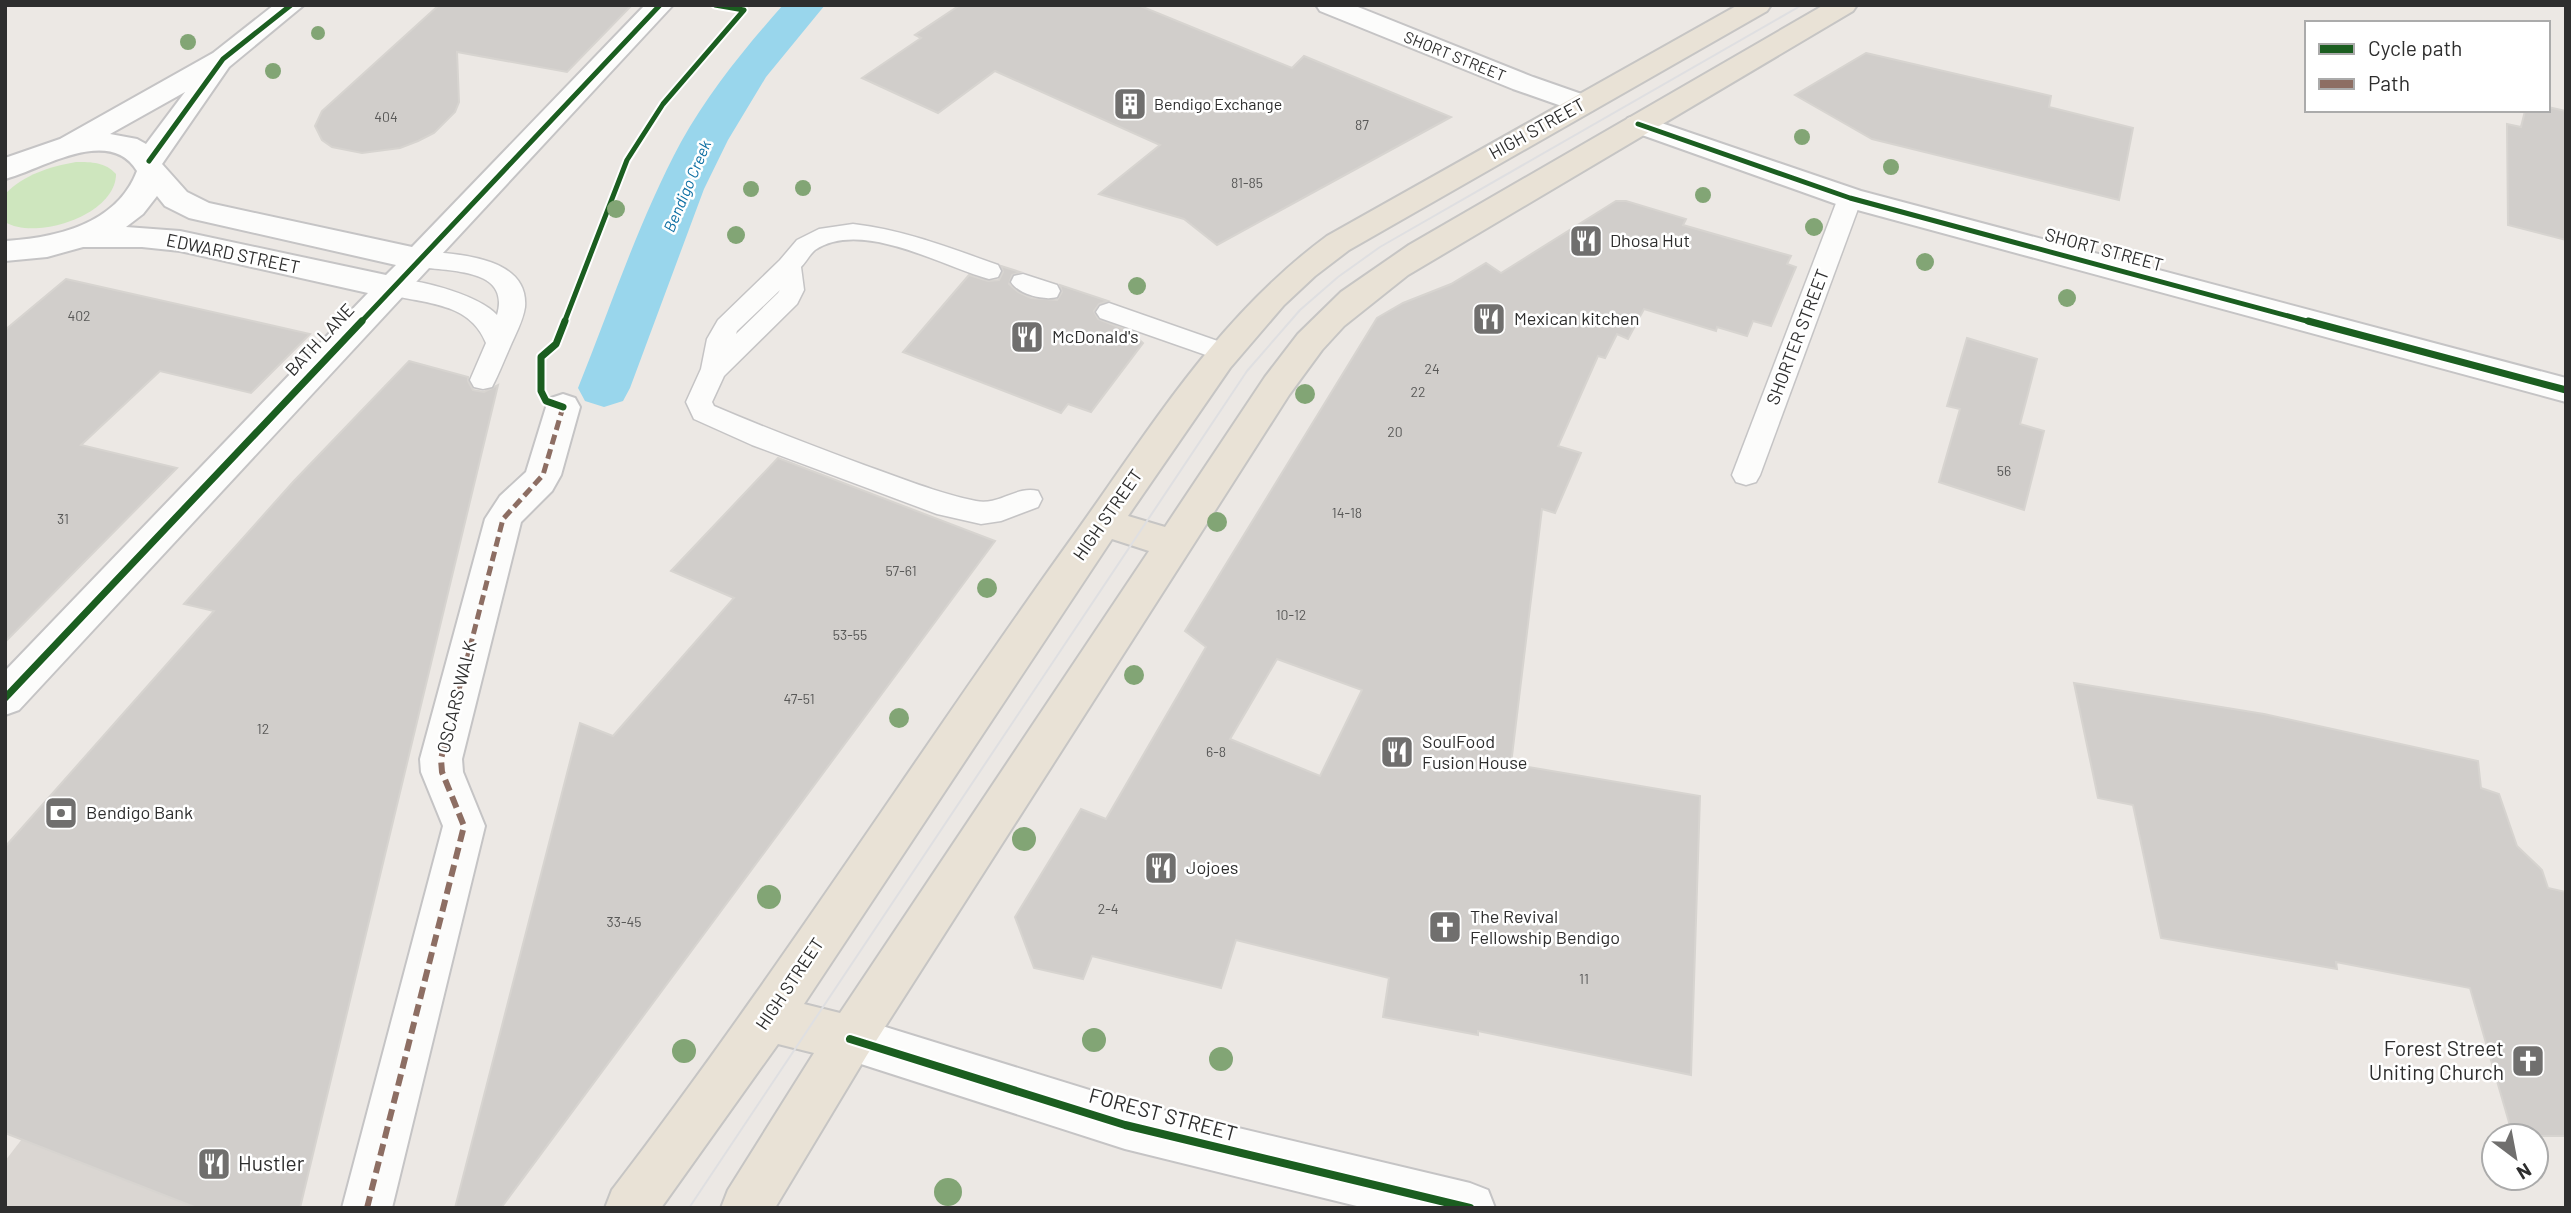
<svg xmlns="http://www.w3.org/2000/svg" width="2571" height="1213" viewBox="0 0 2571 1213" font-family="Barlow,sans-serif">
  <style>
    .green { fill: #cee6be }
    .plaza { fill: #dad6d2 }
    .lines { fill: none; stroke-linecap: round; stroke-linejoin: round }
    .canal { fill: #99d6ec; fill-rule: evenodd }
    .building { fill: #d1cecb; stroke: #d7d4d0; stroke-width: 2; fill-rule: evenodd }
    .service-casing { stroke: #c5c4c5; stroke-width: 3 }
    .pedestrian-casing { stroke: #c5c4c5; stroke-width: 4 }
    .minor-casing { stroke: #c5c4c5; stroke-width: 4 }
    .trunk-casing { stroke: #c6c5c4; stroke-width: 4 }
    .service { fill: #fcfcfb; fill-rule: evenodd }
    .pedestrian { fill: #fcfcfb; fill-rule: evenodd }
    .minor { fill: #fcfcfb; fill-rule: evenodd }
    .trunk { fill: #e9e2d6; fill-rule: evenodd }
    .tram { stroke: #dfdfe1; stroke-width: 2 }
    .quiet-far1 { stroke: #8d6e63; stroke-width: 5; stroke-dasharray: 10 5; stroke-linecap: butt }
    .quiet { stroke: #8d6e63; stroke-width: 6; stroke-dasharray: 12 6; stroke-linecap: butt }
    .cycleway-far2-casing { stroke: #fff; stroke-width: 9 }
    .cycleway-far1-casing { stroke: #fff; stroke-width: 11 }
    .cycleway-casing { stroke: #fff; stroke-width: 12 }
    .cycleway-far2 { stroke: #1b5e20; stroke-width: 5 }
    .cycleway-far1 { stroke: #1b5e20; stroke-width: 7 }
    .cycleway { stroke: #1b5e20; stroke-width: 8 }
    .tree { fill: #82a575 }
    .labels { text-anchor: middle; stroke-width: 5; stroke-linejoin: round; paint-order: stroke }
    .number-label { font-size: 14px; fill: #585857 }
    .far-street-label { font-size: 16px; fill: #2e2e2e; stroke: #fff }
    .far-poi-label { font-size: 16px; fill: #2e2e2e; stroke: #fff; text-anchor: start }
    .far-water-label { font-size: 16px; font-style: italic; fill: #0d6fa3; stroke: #fff }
    .street-label { font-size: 18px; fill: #2e2e2e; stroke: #fff }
    .poi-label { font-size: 18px; fill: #2e2e2e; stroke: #fff; text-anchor: start }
    .near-poi-label { font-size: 21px; fill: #2e2e2e; stroke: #fff; text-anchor: end }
    .near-street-label { font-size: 21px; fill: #2e2e2e; stroke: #fff }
  </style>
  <rect width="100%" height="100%" fill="#ece8e4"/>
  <path class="green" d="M76,162c16,0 29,0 40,12 0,41 -80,67 -111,48v-28c20,-20 44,-27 71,-32z"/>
  <polygon class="plaza" points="22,1139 197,1208 5,1208 5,1161"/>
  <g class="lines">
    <path class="canal" d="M783,5h42l-59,72 -38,63 -24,49 -74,199 -7,13 -19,6 -19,-6 -7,-13c33,-82 61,-168 103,-246 28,-50 64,-94 102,-137z"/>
  </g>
  <g class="building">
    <polygon points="439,5 632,5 567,72 457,52 459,102 455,112 434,133 418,141 400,148 362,153 332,147 322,140 315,126 322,111"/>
    <polygon points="960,5 1138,5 1292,68 1304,56 1451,117 1217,245 1184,219 1099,194 1160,145 995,71 938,113 862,78 921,38 915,35"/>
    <polygon points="1866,53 2051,96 2049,107 2133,128 2119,200 1872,139 1795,95"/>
    <polygon points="2548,107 2566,111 2566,240 2508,225 2507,124 2521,127 2525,111 2548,110"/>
    <path d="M1616,201h10l60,18 -3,6 108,31 -4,8 9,3 -25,59 -18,-5 -6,15 -30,-9 -1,4 -72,-22 -16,30 -11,-5 -12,24 -7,-2 -40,90 23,7 -26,60 -13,-4 -31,255 189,32 -9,279 -213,-44v4l-95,-18 6,-39 -153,-38 -15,48 -129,-32 -9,23 -49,-11 -19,-51 66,-108 25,10 100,-172 -21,-16 192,-313 26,-15 48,-19 35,-21 15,10zM1277,659l85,31 -42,86 -90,-37z"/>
    <polygon points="1001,266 1020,272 1012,275 1009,284 1018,292 1031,298 1057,300 1062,292 1060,285 1108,301 1099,304 1094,311 1098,319 1131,332 1143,343 1091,412 1068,404 1061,413 903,352 969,275 988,281 999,280 1003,272"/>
    <polygon points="66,279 310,334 251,393 160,371 81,445 177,468 5,642 5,330"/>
    <polygon points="1967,338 2037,359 2020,424 2044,431 2024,510 1939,482 1960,409 1947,406"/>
    <polygon points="409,361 468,377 468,381 473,390 484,392 498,385 300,1208 197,1208 5,1133 5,847 214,611 184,604 293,482"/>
    <polygon points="778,458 995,541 501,1208 455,1208 580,723 613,736 734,598 671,571"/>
    <polygon points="2074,683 2264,714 2478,761 2481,788 2499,794 2517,846 2542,870 2548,888 2566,892 2566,1136 2513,1136 2470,988 2336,962 2337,969 2161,938 2133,805 2098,798"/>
  </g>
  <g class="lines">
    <defs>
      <g id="service">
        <polygon points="1850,190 1858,193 1862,198 1760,475 1756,482 1746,485 1736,482 1732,475 1838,198 1842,193"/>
        <path d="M853,224c51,6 97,24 145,41l3,6 -3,6 -9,2c-47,-13 -128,-60 -174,-29 -5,4 -9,12 -14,17l3,23 -7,14 -73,72 -12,26 2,4c49,21 99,40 150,59 37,13 73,28 112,36 23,5 41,-16 62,-10l4,8 -4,8 -37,14 -20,3 -44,-10 -185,-69 -58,-26 -8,-17 15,-33 6,-30 11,-19 62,-60 17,-20 22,-11zM780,290l-2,3 -42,41 1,-3z"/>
        <path d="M418,251c35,3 111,4 107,56 -2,14 -10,28 -15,40 -6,13 -11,27 -18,40l-9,2 -9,-2 -4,-7 16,-37c-17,-43 -65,-39 -104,-50l-3,-6 3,-6c25,-7 98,14 115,34 15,-51 -57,-42 -88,-50l-3,-6 3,-6z"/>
        <path d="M1023,274l34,11 3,6 -3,6c-13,4 -39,-3 -46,-15l3,-6z"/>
        <polygon points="1109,303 1232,346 1236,352 1232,358 1223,361 1100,318 1096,312 1100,306"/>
      </g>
      <polygon id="pedestrian" points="563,394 575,398 580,407 561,475 552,491 521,522 462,759 463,772 485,826 392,1208 342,1208 443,826 421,772 420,759 485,519 500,496 526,472 546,407 551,398"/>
      <g id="minor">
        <path d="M274,5h30l-75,62 -67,97 25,28 22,11 203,44 233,-242h28l-654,705 -14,5v-44l363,-378 -188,-42 -38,-4h-59l-36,10 -42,4v-20c51,-3 112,-17 132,-70 -28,-46 -96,-1 -132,8v-21l55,-19 153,-86zM185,92l-39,52 -9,-5 -27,-5zM157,196l8,10 24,12 207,47 -10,10 -206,-44 -54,-4 17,-13z"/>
        <polygon points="1316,5 1353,5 1533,77 1593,98 1597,104 1593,110 1583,113 1573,110 1513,89 1320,11"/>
        <polygon points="1638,115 1861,191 2566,378 2566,402 1839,205 1628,130 1623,124 1628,118"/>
        <polygon points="850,1016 1125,1101 1470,1183 1488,1190 1495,1208 1365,1208 1125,1149 833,1055 826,1039 833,1023"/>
      </g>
      <path id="trunk" d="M1738,5h33l-4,6 -418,239 -34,26 -31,29 -54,63 -102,148 37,11 100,-150 33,-43 43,-42 68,-47 415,-240h33l-4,6 -445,264 -64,51 -22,24 -33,45 -422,660 -92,153h-54l7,-18 86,-137 -36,-9 -117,164h-56l7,-18c161,-210 303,-433 457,-648 80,-111 146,-223 258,-306zM1112,539l37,12 -309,462 -36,-9z"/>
    </defs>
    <use href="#service" class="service-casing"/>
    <use href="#pedestrian" class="pedestrian-casing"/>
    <use href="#minor" class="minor-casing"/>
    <use href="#trunk" class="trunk-casing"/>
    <use href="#service" class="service"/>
    <use href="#pedestrian" class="pedestrian"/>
    <use href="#minor" class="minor"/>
    <use href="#trunk" class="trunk"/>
    <polyline class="tram" points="689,1208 1247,371 1300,310 1338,277 1380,247 1802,5"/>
    <polyline class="quiet-far1" points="451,721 503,519 543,475 563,407"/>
    <polyline class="quiet" points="367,1208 464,826 442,772 441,759 451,719"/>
    <defs>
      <g id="cycleway-far2">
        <polyline points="1638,124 1850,198 2314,323"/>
        <polyline points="149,161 223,59 291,5"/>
        <polyline points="360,323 660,5"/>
        <polyline points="564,323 627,160 663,104 744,10 715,5"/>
      </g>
      <g id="cycleway-far1">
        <polyline points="2308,321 2566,390"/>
        <polyline points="563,407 546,401 541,391 541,357 556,344 565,321"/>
        <polyline points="5,698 362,321"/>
      </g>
      <polyline id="cycleway" points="850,1039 1125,1125 1470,1208"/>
    </defs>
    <use href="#cycleway-far2" class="cycleway-far2-casing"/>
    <use href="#cycleway-far1" class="cycleway-far1-casing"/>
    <use href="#cycleway" class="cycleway-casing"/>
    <use href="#cycleway-far2" class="cycleway-far2"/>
    <use href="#cycleway-far1" class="cycleway-far1"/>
    <use href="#cycleway" class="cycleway"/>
  </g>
  <g class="tree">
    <circle cx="318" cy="33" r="7"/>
    <circle cx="188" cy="42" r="8"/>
    <circle cx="273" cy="71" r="8"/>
    <circle cx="1802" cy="137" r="8"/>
    <circle cx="1891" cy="167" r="8"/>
    <circle cx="803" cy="188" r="8"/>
    <circle cx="751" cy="189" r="8"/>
    <circle cx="1703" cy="195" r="8"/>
    <circle cx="616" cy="209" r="9"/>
    <circle cx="1814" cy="227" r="9"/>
    <circle cx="736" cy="235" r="9"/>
    <circle cx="1925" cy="262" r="9"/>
    <circle cx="1137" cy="286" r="9"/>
    <circle cx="2067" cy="298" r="9"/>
    <circle cx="1305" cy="394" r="10"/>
    <circle cx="1217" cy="522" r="10"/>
    <circle cx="987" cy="588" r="10"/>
    <circle cx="1134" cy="675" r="10"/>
    <circle cx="899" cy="718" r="10"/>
    <circle cx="1024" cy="839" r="12"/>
    <circle cx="769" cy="897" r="12"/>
    <circle cx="1094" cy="1040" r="12"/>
    <circle cx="684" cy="1051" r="12"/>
    <circle cx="1221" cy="1059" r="12"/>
    <circle cx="948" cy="1192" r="14"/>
  </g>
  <defs>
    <symbol id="building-square" viewBox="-11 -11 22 22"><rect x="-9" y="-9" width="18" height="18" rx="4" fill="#706f6e" stroke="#fff"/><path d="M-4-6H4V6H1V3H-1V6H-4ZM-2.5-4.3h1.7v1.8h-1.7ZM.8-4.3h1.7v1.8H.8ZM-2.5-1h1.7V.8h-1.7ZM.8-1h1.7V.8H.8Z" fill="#fff"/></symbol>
    <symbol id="restaurant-square" viewBox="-11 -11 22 22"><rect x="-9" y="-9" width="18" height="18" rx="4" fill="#706f6e" stroke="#fff"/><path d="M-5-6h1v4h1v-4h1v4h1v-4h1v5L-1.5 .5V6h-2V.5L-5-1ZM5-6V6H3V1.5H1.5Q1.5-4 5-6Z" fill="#fff"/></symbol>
    <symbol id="bank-square" viewBox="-11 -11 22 22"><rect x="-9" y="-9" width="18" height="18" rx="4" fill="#706f6e" stroke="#fff"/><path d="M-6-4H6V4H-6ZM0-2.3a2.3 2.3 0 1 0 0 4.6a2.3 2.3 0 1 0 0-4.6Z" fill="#fff"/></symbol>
    <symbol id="church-square" viewBox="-11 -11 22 22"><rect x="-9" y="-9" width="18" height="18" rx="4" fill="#706f6e" stroke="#fff"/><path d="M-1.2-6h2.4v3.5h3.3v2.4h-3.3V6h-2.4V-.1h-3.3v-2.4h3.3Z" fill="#fff"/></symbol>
  </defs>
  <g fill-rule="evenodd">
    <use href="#building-square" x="1111" y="85" width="38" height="38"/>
    <use href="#restaurant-square" x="1567" y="222" width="38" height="38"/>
    <use href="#restaurant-square" x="1470" y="300" width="38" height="38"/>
    <use href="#restaurant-square" x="1008" y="318" width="38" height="38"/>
    <use href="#restaurant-square" x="1378" y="733" width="38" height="38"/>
    <use href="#bank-square" x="42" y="794" width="38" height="38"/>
    <use href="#restaurant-square" x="1142" y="849" width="38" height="38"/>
    <use href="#church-square" x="1426" y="908" width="38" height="38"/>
    <use href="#church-square" x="2509" y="1042" width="38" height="38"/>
    <use href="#restaurant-square" x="195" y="1145" width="38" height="38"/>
  </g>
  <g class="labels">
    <g class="number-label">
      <text x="386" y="122">404</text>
      <text x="1362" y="130">87</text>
      <text x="1247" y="188">81-85</text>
      <text x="79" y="321">402</text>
      <text x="1432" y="374">24</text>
      <text x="1418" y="397">22</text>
      <text x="1395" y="437">20</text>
      <text x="2004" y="476">56</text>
      <text x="1347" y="518">14-18</text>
      <text x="63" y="524">31</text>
      <text x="901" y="576">57-61</text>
      <text x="1291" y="620">10-12</text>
      <text x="850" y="640">53-55</text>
      <text x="799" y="704">47-51</text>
      <text x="263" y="734">12</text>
      <text x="1216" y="757">6-8</text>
      <text x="1108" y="914">2-4</text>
      <text x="624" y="927">33-45</text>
      <text x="1584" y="984">11</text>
    </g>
    <g class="far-street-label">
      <text transform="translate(1455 56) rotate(22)" y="6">SHORT STREET</text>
    </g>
    <g class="far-poi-label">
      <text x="1154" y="110">Bendigo Exchange</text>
    </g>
    <g class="far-water-label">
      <text transform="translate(687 186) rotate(-67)" y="6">Bendigo Creek</text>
    </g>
    <g class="street-label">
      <text transform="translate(1537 129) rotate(-29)" y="6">HIGH STREET</text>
      <text transform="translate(2104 250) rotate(15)" y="6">SHORT STREET</text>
      <text transform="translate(233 254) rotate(12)" y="6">EDWARD STREET</text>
      <text transform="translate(1798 337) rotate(-69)" y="6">SHORTER STREET</text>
      <text transform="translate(320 340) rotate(-47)" y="6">BATH LANE</text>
      <text transform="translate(1108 515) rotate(-55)" y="6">HIGH STREET</text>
      <text transform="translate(457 697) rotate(-76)" y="6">OSCARS WALK</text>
      <text transform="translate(790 984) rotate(-56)" y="6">HIGH STREET</text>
    </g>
    <g class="poi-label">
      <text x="1610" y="247">Dhosa Hut</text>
      <text x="1514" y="325">Mexican kitchen</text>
      <text x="1052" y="343">McDonald's</text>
      <text x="1422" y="748">SoulFood<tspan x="1422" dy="21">Fusion House</tspan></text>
      <text x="86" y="819">Bendigo Bank</text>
      <text x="1186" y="874">Jojoes</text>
      <text x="1470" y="923">The Revival<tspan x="1470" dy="21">Fellowship Bendigo</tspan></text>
    </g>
    <g class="near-poi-label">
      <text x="2504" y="1056">Forest Street<tspan x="2504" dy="24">Uniting Church</tspan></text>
      <text x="238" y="1171" text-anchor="start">Hustler</text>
    </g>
    <g class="near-street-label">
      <text transform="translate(1163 1115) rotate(15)" y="7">FOREST STREET</text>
    </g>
  </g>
  <rect width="2571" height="1213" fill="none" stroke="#2e2e2e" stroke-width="14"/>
  <rect x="2305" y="21" width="245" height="91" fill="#ffffff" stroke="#ababab" stroke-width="2"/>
  <rect x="2319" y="44" width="35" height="10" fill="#1b5e20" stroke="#ababab" stroke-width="2"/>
  <text x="2368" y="56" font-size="21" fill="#2e2e2e">Cycle path</text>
  <rect x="2319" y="79" width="35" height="10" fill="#8d6e63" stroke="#ababab" stroke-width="2"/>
  <text x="2368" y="91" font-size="21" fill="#2e2e2e">Path</text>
  <g transform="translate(2515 1157) rotate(148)"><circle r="33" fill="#ffffff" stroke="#ababab" stroke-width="2"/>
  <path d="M0-5L12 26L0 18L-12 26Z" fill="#706f6e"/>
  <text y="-10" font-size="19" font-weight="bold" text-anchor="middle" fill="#2e2e2e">N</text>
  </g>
</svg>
